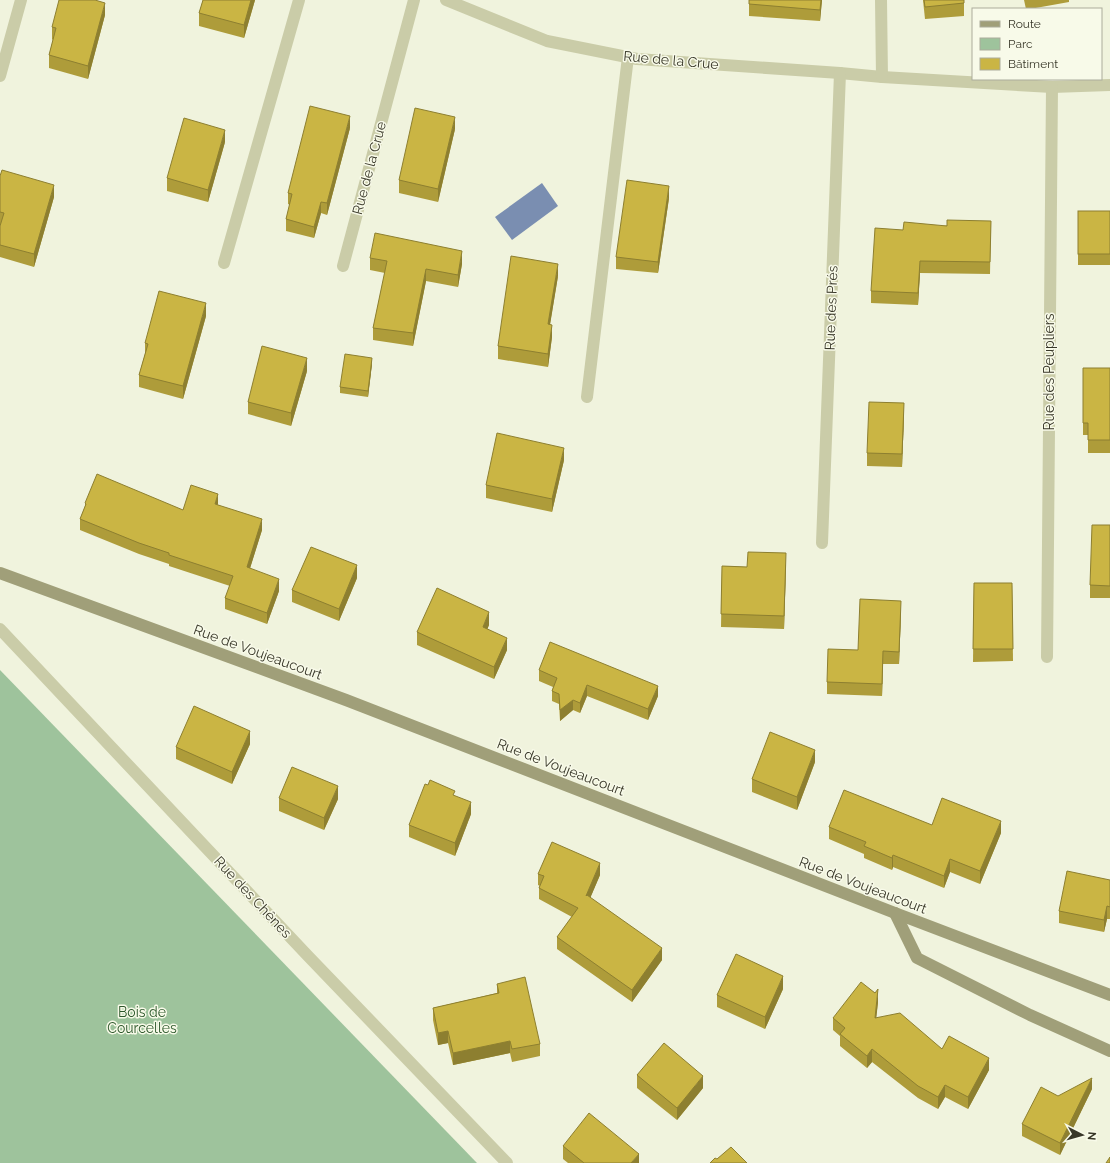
<svg xmlns="http://www.w3.org/2000/svg" width="1110" height="1163" viewBox="0 0 1110 1163" font-family="Raleway,sans-serif">
  <style>
    .green { fill: #9ec39c }
    .water { fill: #7a8eb1 }
    .lines { fill: none; stroke-linecap: round; stroke-linejoin: round }
    .lane { stroke: #cacca8; stroke-width: 12 }
    .street { stroke: #cacca8; stroke-width: 12 }
    .secondary { stroke: #a09f79; stroke-width: 12 }
    .wall { fill: #ae9c3a }
    .shaded-wall { fill: #8d7f30 }
    .building { fill: #cab544; stroke: #8d7f30 }
    .labels { text-anchor: middle; stroke-width: 3; stroke-linejoin: round; paint-order: stroke }
    .street-label { font-size: 14px; fill: #383728; stroke: #f8fae9 }
    .park-label { font-size: 14px; fill: #2d582b; stroke: #f8fae9 }
  </style>
  <rect width="100%" height="100%" fill="#f0f3dd"/>
  <polygon class="green" points="0,670 477,1163 0,1163"/>
  <polygon class="water" points="542,183 558,206 512,240 495,217"/>
  <g class="lines">
    <polyline class="lane" points="587,397 628,57"/>
    <g class="street">
      <polyline points="446,0 547,41 637,59 840,73 882,77 1052,87 1110,85"/>
      <polyline points="881,0 882,77"/>
      <polyline points="0,76 21,0"/>
      <polyline points="224,263 299,0"/>
      <polyline points="343,266 414,0"/>
      <polyline points="822,543 840,73"/>
      <polyline points="0,629 308,956 507,1163"/>
      <polyline points="1047,657 1052,87"/>
    </g>
    <g class="secondary">
      <polyline points="0,573 346,700 895,913 1110,995"/>
      <polyline points="895,913 917,958 1030,1015 1110,1051"/>
    </g>
  </g>
  <g class="wall">
    <polygon points="203,0 255,0 244,38 199,26 199,13"/>
    <polygon points="749,0 822,0 820,21 749,16"/>
    <polygon points="923,0 964,0 964,16 925,19"/>
    <polygon points="1024,0 1069,0 1069,2 1030,9 1026,9"/>
    <polygon points="105,15 88,79 49,68 49,55 53,40 52,39 52,27"/>
    <polygon points="350,128 327,215 321,213 314,238 286,231 286,219 290,205 288,204 288,193"/>
    <polygon points="455,129 438,202 399,193 399,180"/>
    <polygon points="225,142 208,202 167,191 167,178"/>
    <polygon points="0,176 54,197 34,267 0,257 0,226 1,225 0,224"/>
    <polygon points="669,198 658,273 616,269 616,257"/>
    <rect x="1078" y="211" width="32" height="54"/>
    <polygon points="991,221 990,274 920,273 918,305 871,303 871,291 903,230"/>
    <polygon points="370,258 462,264 458,287 426,281 413,346 373,340 373,328 385,273 370,270"/>
    <polygon points="558,276 550,324 552,337 548,367 498,359 498,346"/>
    <polygon points="206,316 183,399 139,387 139,375 145,354 145,343"/>
    <polygon points="372,364 368,397 340,393 340,387"/>
    <polygon points="1083,368 1110,368 1110,453 1088,453 1088,435 1083,435"/>
    <polygon points="307,371 291,426 248,414 248,402"/>
    <polygon points="904,416 902,467 867,466 867,453"/>
    <polygon points="564,460 552,512 486,498 486,485"/>
    <polygon points="85,503 183,510 218,505 262,530 250,568 279,591 267,624 225,609 225,598 230,586 169,566 169,564 139,554 80,530 80,519 85,506"/>
    <polygon points="1110,525 1110,598 1090,598 1090,585"/>
    <polygon points="786,565 784,629 721,627 722,566 747,567"/>
    <polygon points="357,578 339,621 292,602 292,590"/>
    <polygon points="974,583 1012,583 1013,661 973,662"/>
    <polygon points="901,613 899,664 883,664 882,696 827,694 827,682 858,650"/>
    <polygon points="489,625 487,629 507,650 494,679 417,645 417,632"/>
    <polygon points="539,670 658,696 648,720 587,696 580,713 573,710 560,721 559,704 552,701 552,691 553,687 539,681"/>
    <polygon points="250,744 232,784 176,759 176,747"/>
    <polygon points="815,762 797,810 752,792 752,779"/>
    <polygon points="455,796 471,814 455,856 409,837 409,825"/>
    <polygon points="279,798 338,799 324,830 279,811"/>
    <polygon points="932,825 1001,833 980,884 950,872 944,888 893,867 892,870 864,858 864,854 829,839 829,827"/>
    <polygon points="538,874 600,875 590,898 662,960 632,1002 557,949 557,937 572,917 539,899 539,888 540,886 538,885"/>
    <polygon points="1110,880 1110,919 1107,919 1104,932 1059,923 1059,911"/>
    <polygon points="497,984 540,1044 540,1056 512,1062 510,1053 453,1065 448,1043 438,1045 433,1020 433,1008 497,993"/>
    <polygon points="783,989 765,1029 717,1007 717,995"/>
    <polygon points="878,1002 876,1018 942,1049 989,1070 968,1109 945,1097 938,1109 918,1098 872,1062 867,1068 840,1046 840,1036 833,1030 833,1018"/>
    <polygon points="637,1075 703,1088 677,1120 637,1088"/>
    <polygon points="1092,1089 1060,1155 1022,1136 1022,1124 1058,1096"/>
    <polygon points="563,1146 639,1163 568,1163 563,1159"/>
  </g>
  <g class="shaded-wall">
    <polygon points="251,0 255,0 244,38 244,25"/>
    <polygon points="821,0 822,0 820,21 820,10"/>
    <polygon points="105,3 105,15 88,79 88,66"/>
    <polygon points="350,116 350,128 327,215 327,203"/>
    <polygon points="455,117 455,129 438,202 438,189"/>
    <polygon points="225,130 225,142 208,202 208,190"/>
    <polygon points="54,185 54,197 34,267 34,254"/>
    <polygon points="669,186 669,198 658,273 658,262"/>
    <polygon points="321,202 321,213 314,238 314,227"/>
    <polygon points="462,251 462,264 458,287 458,275"/>
    <polygon points="920,261 920,273 918,305 918,293"/>
    <polygon points="558,264 558,276 548,337 548,324"/>
    <polygon points="426,269 426,281 413,346 413,333"/>
    <polygon points="206,303 206,316 183,399 183,386"/>
    <polygon points="552,325 552,337 548,367 548,354"/>
    <polygon points="307,358 307,371 291,426 291,413"/>
    <polygon points="372,358 372,364 368,397 368,391"/>
    <polygon points="904,403 904,416 902,467 902,454"/>
    <polygon points="564,448 564,460 552,512 552,499"/>
    <polygon points="218,494 218,505 215,504"/>
    <polygon points="262,519 262,530 247,578 247,567"/>
    <polygon points="786,553 786,565 784,629 784,616"/>
    <polygon points="357,565 357,578 339,621 339,609"/>
    <polygon points="279,579 279,591 267,624 267,613"/>
    <polygon points="901,601 901,613 899,664 899,652"/>
    <polygon points="489,612 489,625 483,640 483,627"/>
    <polygon points="507,638 507,650 494,679 494,667"/>
    <polygon points="883,651 883,664 882,696 882,684"/>
    <polygon points="587,685 587,696 580,713 580,703"/>
    <polygon points="658,686 658,696 648,720 648,709"/>
    <polygon points="573,700 573,710 560,721 560,710"/>
    <polygon points="250,731 250,744 232,784 232,772"/>
    <polygon points="815,750 815,762 797,810 797,797"/>
    <polygon points="338,786 338,799 324,830 324,818"/>
    <polygon points="471,802 471,814 455,856 455,843"/>
    <polygon points="1001,821 1001,833 980,884 980,871"/>
    <polygon points="893,855 893,867 892,870 892,858"/>
    <polygon points="950,859 950,872 944,888 944,876"/>
    <polygon points="600,863 600,875 586,908 586,896"/>
    <polygon points="1107,906 1107,919 1104,932 1104,920"/>
    <polygon points="662,948 662,960 632,1002 632,990"/>
    <polygon points="783,976 783,989 765,1029 765,1017"/>
    <polygon points="878,989 878,1002 875,1030 875,1018"/>
    <polygon points="448,1031 448,1043 438,1045 438,1033"/>
    <polygon points="510,1041 510,1053 453,1065 453,1053"/>
    <polygon points="872,1049 872,1062 867,1068 867,1056"/>
    <polygon points="989,1058 989,1070 968,1109 968,1097"/>
    <polygon points="703,1076 703,1088 677,1120 677,1108"/>
    <polygon points="1092,1078 1092,1089 1060,1155 1060,1143"/>
    <polygon points="945,1085 945,1097 938,1109 938,1097"/>
    <polygon points="639,1154 639,1163 631,1163"/>
  </g>
  <g class="building">
    <polygon points="59,0 95,0 105,3 88,66 49,55 56,28 52,27"/>
    <polygon points="203,0 251,0 244,25 199,13"/>
    <polygon points="749,0 821,0 820,10 749,4"/>
    <polygon points="924,0 964,0 964,3 925,7"/>
    <polygon points="310,106 350,116 327,203 321,202 314,227 286,219 292,194 288,193"/>
    <polygon points="415,108 455,117 438,189 399,180"/>
    <polygon points="184,118 225,130 208,190 167,178"/>
    <polygon points="2,170 54,185 34,254 0,245 0,226 4,213 0,212 0,176"/>
    <polygon points="627,180 669,186 658,262 616,257"/>
    <rect x="1078" y="211" width="32" height="43"/>
    <polygon points="947,220 991,221 990,262 920,261 918,293 871,291 875,228 903,230 904,222 947,226"/>
    <polygon points="375,233 462,251 458,275 426,269 413,333 373,328 387,261 370,258"/>
    <polygon points="511,256 558,264 548,324 552,325 548,354 498,346"/>
    <polygon points="159,291 206,303 183,386 139,375 148,344 145,343"/>
    <polygon points="262,346 307,358 291,413 248,402"/>
    <polygon points="345,354 372,358 368,391 340,387"/>
    <polygon points="1083,368 1110,368 1110,440 1088,440 1088,423 1083,423"/>
    <polygon points="869,402 904,403 902,454 867,453"/>
    <polygon points="497,433 564,448 552,499 486,485"/>
    <polygon points="97,474 183,510 191,485 218,494 215,504 262,519 247,567 279,579 267,613 225,598 233,576 169,555 169,553 139,543 80,519 86,504 85,503"/>
    <polygon points="1092,525 1110,525 1110,586 1090,585"/>
    <polygon points="311,547 357,565 339,609 292,590"/>
    <polygon points="748,552 786,553 784,616 721,614 722,566 747,567"/>
    <polygon points="974,583 1012,583 1013,649 973,649"/>
    <polygon points="437,588 489,612 483,627 507,638 494,667 417,632"/>
    <polygon points="860,599 901,601 899,652 883,651 882,684 827,682 828,649 858,650"/>
    <polygon points="550,642 658,686 648,709 587,685 580,703 573,700 560,710 559,694 552,691 557,678 539,670"/>
    <polygon points="194,706 250,731 232,772 176,747"/>
    <polygon points="770,732 815,750 797,797 752,779"/>
    <polygon points="292,767 338,786 324,818 279,798"/>
    <polygon points="430,780 455,791 453,795 471,802 455,843 409,825 425,784 428,785"/>
    <polygon points="844,790 932,825 942,798 1001,821 980,871 950,859 944,876 893,855 892,858 864,846 866,842 829,827"/>
    <polygon points="552,842 600,863 586,896 587,895 662,948 632,990 557,937 578,908 539,888 544,876 538,874"/>
    <polygon points="1067,871 1110,880 1110,907 1107,906 1104,920 1059,911"/>
    <polygon points="736,954 783,976 765,1017 717,995"/>
    <polygon points="525,977 540,1044 512,1049 510,1041 453,1053 448,1031 438,1033 433,1008 499,993 497,984"/>
    <polygon points="861,982 875,993 878,989 875,1018 900,1013 942,1049 949,1036 989,1058 968,1097 945,1085 938,1097 918,1086 872,1049 867,1056 840,1034 845,1028 833,1018"/>
    <polygon points="664,1043 703,1076 677,1108 637,1075"/>
    <polygon points="1092,1078 1060,1143 1022,1124 1041,1087 1058,1096"/>
    <polygon points="589,1113 639,1154 631,1163 584,1163 563,1146"/>
    <polygon points="731,1147 747,1163 710,1163 715,1158 717,1159"/>
    <polygon points="1110,1157 1110,1163 1106,1163"/>
  </g>
  <g class="labels">
    <g class="street-label">
      <text transform="translate(671 60) rotate(5)" y="5">Rue de la Crue</text>
      <text transform="translate(369 168) rotate(-75)" y="5">Rue de la Crue</text>
      <text transform="translate(831 308) rotate(-88)" y="5">Rue des Prés</text>
      <text transform="translate(1049 372) rotate(-90)" y="5">Rue des Peupliers</text>
      <text transform="translate(258 652) rotate(20)" y="5">Rue de Voujeaucourt</text>
      <text transform="translate(561 767) rotate(21)" y="5">Rue de Voujeaucourt</text>
      <text transform="translate(863 885) rotate(21)" y="5">Rue de Voujeaucourt</text>
      <text transform="translate(253 897) rotate(47)" y="5">Rue des Chênes</text>
    </g>
    <g class="park-label">
      <text x="142" y="1017">Bois de<tspan x="142" dy="16">Courcelles</tspan></text>
    </g>
  </g>
  <rect x="972" y="8" width="130" height="72" fill="#f8fae9" stroke="#abac9c"/>
  <rect x="980" y="21" width="20" height="6" fill="#a09f79" stroke="#abac9c"/>
  <text x="1008" y="28" font-size="12" fill="#383728">Route</text>
  <rect x="980" y="38" width="20" height="12" fill="#9ec39c" stroke="#abac9c"/>
  <text x="1008" y="48" font-size="12" fill="#383728">Parc</text>
  <rect x="980" y="58" width="20" height="12" fill="#cab544" stroke="#abac9c"/>
  <text x="1008" y="68" font-size="12" fill="#383728">Bâtiment</text>
  <g transform="translate(1082 1135) rotate(96)" stroke="#f8fae9" stroke-width="3" paint-order="stroke">
  <path d="M0-3L7 15L0 10L-7 15Z" fill="#383728"/>
  <text y="-6" font-size="11" font-weight="bold" text-anchor="middle" fill="#383728">N</text>
  </g>
</svg>
